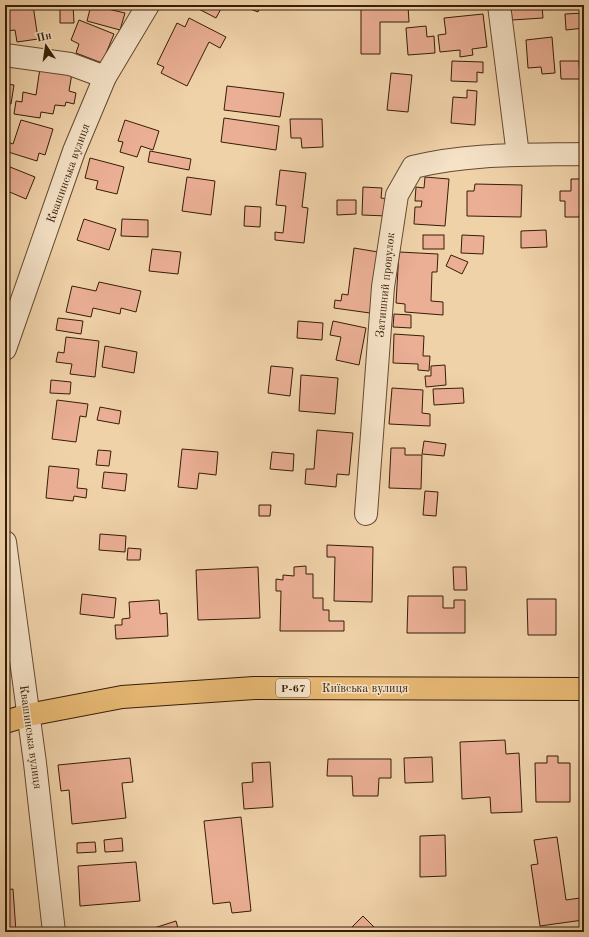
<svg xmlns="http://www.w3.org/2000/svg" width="589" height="937" viewBox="0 0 589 937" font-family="'Old Standard TT',serif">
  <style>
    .building { fill: #ebaf95; stroke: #361d07 }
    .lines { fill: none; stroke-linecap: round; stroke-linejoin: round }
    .minor-casing { stroke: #644a30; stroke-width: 24 }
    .major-casing { stroke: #361d07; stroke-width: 24 }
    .minor { stroke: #f5e2c7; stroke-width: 22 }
    .major { stroke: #e8b974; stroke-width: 22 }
    .labels { text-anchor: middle; stroke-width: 3; stroke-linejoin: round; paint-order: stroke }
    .shield { fill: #f5e2c7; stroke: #6f5841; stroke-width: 1 }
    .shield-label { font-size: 11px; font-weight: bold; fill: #361d07 }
    .street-label { font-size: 12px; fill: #361d07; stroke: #f5e2c7 }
  </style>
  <rect width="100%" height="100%" fill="#f0d2a9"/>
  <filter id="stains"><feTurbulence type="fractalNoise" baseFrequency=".005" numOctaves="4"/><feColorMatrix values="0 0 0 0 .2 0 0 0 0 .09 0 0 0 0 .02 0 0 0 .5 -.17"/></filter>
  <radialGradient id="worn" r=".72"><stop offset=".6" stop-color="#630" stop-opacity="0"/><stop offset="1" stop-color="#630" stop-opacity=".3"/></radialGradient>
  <g class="building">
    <polygon points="5,5 33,5 38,39 17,42 15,30 5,31"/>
    <polygon points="73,5 74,23 60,23 60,6"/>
    <polygon points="91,5 125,13 120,30 87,21"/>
    <polygon points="191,5 223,5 216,18"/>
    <polygon points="244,5 261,5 258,12 243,6"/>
    <polygon points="511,5 542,5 543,18 512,20"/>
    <polygon points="361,6 408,6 409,22 380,22 380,54 361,54"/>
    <polygon points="584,13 584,28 566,30 565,14"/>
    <polygon points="483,14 487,47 472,49 473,55 460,57 460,50 440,52 438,35 446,34 444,18"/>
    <polygon points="189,18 226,37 220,48 209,42 187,86 161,73 164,67 157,64 177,23 185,27"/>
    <polygon points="79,20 114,34 102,63 76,53 79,44 71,40"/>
    <polygon points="426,26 427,37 434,36 435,53 408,55 406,28"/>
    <polygon points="552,37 555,73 542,74 541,67 528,68 526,40"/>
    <polygon points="452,61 483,62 483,73 477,72 477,82 451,81"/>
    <polygon points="560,61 579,61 580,79 561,79"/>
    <polygon points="40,68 72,73 69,91 76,93 74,104 66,102 65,106 55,105 53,114 41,112 40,118 14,114 16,101 22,102 23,92 36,95"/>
    <polygon points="391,73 412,75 408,112 387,110"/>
    <polygon points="580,83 584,83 584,97 581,97"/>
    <polygon points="5,84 14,85 11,104 5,103"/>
    <polygon points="227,86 284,93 280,117 224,110"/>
    <polygon points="467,90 477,91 475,125 451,123 453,97 467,98"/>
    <polygon points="224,118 279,126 276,150 221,142"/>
    <polygon points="290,119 322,119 323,147 302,148 301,138 291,138"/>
    <polygon points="21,120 53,129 45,155 39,153 37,161 5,151 8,142 13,144"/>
    <polygon points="125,120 159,131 153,150 141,146 137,157 120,152 123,142 118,141"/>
    <polygon points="150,151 191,159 189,170 148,162"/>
    <polygon points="90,158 124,167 117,194 96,189 98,181 85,178"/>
    <polygon points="5,165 35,177 26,199 5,190"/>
    <polygon points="280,170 306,173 302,207 308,208 304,243 275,240 275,232 283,233 286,206 276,205"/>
    <polygon points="187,177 215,181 211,215 182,211"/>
    <polygon points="425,177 449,179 445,226 414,224 415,207 421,207 422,201 415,201 416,187 424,188"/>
    <polygon points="571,179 584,179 584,210 580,210 579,217 565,217 565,201 560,201 560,191 571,191"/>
    <polygon points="475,184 522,185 521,217 467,216 467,191 474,191"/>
    <polygon points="363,187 382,188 381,198 388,199 387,216 362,215"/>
    <polygon points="337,200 356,200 356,214 337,215"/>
    <polygon points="245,206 261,207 260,227 244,226"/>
    <polygon points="84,219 116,229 109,250 77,240"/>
    <polygon points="122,219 148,220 148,237 121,236"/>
    <rect x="580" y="225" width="4" height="7"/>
    <polygon points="546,230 547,247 521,248 521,231"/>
    <rect x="423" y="235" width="21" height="14"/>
    <polygon points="462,235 484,236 483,254 461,253"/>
    <polygon points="354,248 378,252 370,313 334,308 335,300 341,301 342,294 348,295"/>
    <polygon points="152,249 181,252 178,274 149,271"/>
    <polygon points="399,252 438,254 437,272 432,272 431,301 443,302 443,315 405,312 405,304 396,303"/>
    <polygon points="451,255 468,262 462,274 446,266"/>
    <polygon points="99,282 141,291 136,312 121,308 120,314 93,308 91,317 66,312 72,286 96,291"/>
    <polygon points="394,314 411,315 411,328 393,327"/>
    <polygon points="58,318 83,321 81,334 56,330"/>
    <polygon points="298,321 323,323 322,340 297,338"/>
    <polygon points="333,321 366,328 359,365 336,360 341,337 330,335"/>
    <polygon points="394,334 424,336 423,356 430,356 429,371 418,370 418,364 393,363"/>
    <polygon points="66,337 99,341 95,377 70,374 72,364 56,362 58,352 64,353"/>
    <polygon points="105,346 137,352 134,373 102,367"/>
    <polygon points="445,365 446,385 426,387 425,376 431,376 431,366"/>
    <polygon points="271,366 293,368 290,396 268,393"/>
    <polygon points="301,375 338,378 335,414 299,411"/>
    <polygon points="51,380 71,382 70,394 50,393"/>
    <polygon points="392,388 423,390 422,413 430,414 430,426 389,424"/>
    <polygon points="463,388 464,403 434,405 433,389"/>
    <polygon points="57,400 88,404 86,417 80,416 76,442 52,439"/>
    <polygon points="100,407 121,411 119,424 97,420"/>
    <polygon points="317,430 353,433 349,475 337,474 336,487 305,484 306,469 314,469"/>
    <polygon points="424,441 446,444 444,456 422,454"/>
    <polygon points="391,448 405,448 405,455 422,455 421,489 389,488"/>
    <polygon points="182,449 218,452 216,475 199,473 197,489 178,487"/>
    <polygon points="98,450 111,451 109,466 96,465"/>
    <polygon points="272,452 294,454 293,471 270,469"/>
    <polygon points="49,466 79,469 77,488 87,489 86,498 74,496 73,501 46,498"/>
    <polygon points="104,472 127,474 125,491 102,488"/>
    <polygon points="425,491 438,492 436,516 423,515"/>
    <polygon points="259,505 271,505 270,516 259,516"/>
    <polygon points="100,534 126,536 125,552 99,550"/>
    <polygon points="327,545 373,547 372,602 334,601 335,557 327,557"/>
    <polygon points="128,548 141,549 140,560 127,560"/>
    <polygon points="306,566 306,574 313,574 313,598 323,598 323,610 329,610 329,621 344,621 344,631 280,631 281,591 276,591 276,579 283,580 283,575 294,576 294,567"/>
    <polygon points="258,567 260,618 198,620 196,570"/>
    <polygon points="453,567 466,567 467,590 454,590"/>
    <polygon points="82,594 116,598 114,618 80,614"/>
    <polygon points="408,596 443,596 443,608 454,608 454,600 465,600 465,633 407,633"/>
    <polygon points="527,599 556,599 556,635 528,635"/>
    <polygon points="159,600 160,614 167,613 168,636 116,639 115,625 122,625 122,619 130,618 129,602"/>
    <polygon points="505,740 506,754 519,753 522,812 491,813 490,797 462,799 460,742"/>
    <polygon points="547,756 558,756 558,763 570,763 570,802 536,802 535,763 547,763"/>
    <polygon points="432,757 433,782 405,783 404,758"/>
    <polygon points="130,758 133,782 122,783 126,818 72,824 69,790 61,791 58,765"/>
    <polygon points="328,759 391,759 391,778 379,778 378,796 353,796 352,776 327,776"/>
    <polygon points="270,762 273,807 244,809 242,783 253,782 252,763"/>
    <polygon points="5,810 10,823 5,825"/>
    <polygon points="241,817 251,911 232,913 230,902 213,904 204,821"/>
    <polygon points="445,835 446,876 420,877 420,836"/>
    <polygon points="557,837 566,900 580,898 583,920 540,926 531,865 538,864 534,840"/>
    <polygon points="122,838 123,851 105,852 104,840"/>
    <polygon points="95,842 96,852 77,853 77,843"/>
    <polygon points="136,862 140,901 80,906 78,866"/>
    <polygon points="13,889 16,932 5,932 5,890"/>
    <polygon points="363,916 379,932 350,932 349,930"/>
    <polygon points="176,921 179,932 152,932 151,929"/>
  </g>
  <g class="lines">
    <defs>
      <g id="minor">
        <polyline points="499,5 518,155"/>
        <polyline points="5,55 70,64 105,77"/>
        <polyline points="5,349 74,151 105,77 148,5"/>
        <path d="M366,514l17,-227 14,-92 16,-28c55,-14 114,-12 171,-13"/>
        <polyline points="5,542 35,763 54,932"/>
      </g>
      <polyline id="major" points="5,722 28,715 122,697 254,688 584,689"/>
    </defs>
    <use href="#minor" class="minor-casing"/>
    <use href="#major" class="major-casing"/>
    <use href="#minor" class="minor"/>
    <use href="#major" class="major"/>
  </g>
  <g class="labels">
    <rect class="shield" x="276" y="679" width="34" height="18" rx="3"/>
    <g class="shield-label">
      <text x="293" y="692">Р-67</text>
    </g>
    <g class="street-label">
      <text transform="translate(68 173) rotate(-70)" y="4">Квашинська вулиця</text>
      <text transform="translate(385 285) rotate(-84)" y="4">Затишний провулок</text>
      <text x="365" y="692">Київська вулиця</text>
      <text transform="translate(31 737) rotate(82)" y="4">Квашинська вулиця</text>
    </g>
  </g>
  <rect width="589" height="937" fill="none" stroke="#f0d2a9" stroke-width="20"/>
  <rect x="6" y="6" width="577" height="925" fill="none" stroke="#361d07" stroke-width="2"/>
  <rect x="10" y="10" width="569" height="917" fill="none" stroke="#361d07"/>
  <g transform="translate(46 46) rotate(347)" stroke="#f5e2c7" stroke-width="3" paint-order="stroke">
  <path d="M0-3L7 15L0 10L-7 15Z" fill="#361d07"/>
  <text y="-6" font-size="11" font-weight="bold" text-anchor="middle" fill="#361d07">Пн</text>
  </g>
  <rect width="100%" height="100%" filter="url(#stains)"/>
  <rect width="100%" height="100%" fill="url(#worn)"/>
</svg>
